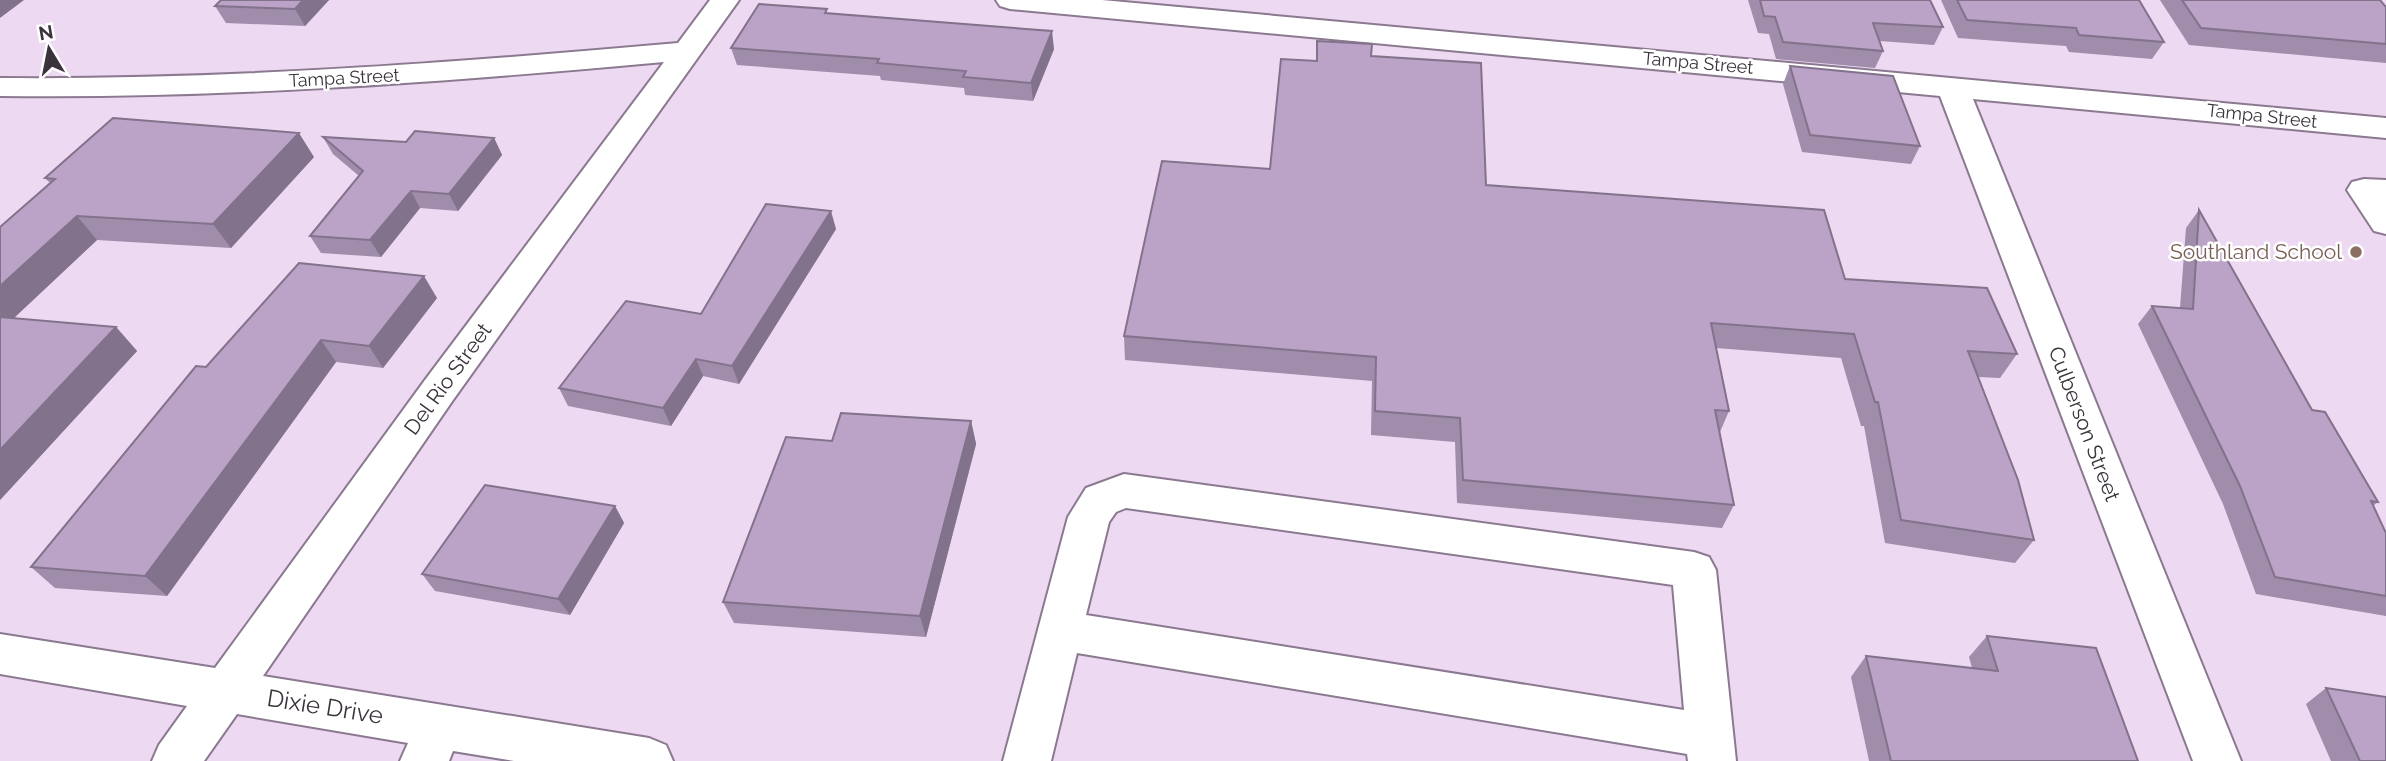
<svg xmlns="http://www.w3.org/2000/svg" width="2386" height="761" viewBox="0 0 2386 761" font-family="Raleway,sans-serif">
  <style>
    .lines { fill: none; stroke-linecap: round; stroke-linejoin: round }
    .minor-casing { stroke: #8a798f; stroke-width: 4 }
    .minor { fill: #fff; fill-rule: evenodd }
    .wall { fill: #a08cab }
    .shaded-wall { fill: #82728b }
    .building { fill: #baa3c7; stroke: #82728b; stroke-width: 2 }
    .education-dot { fill: #8d6e63; stroke: #fff; stroke-width: 2.5 }
    .labels { text-anchor: middle; stroke-width: 5; stroke-linejoin: round; paint-order: stroke }
    .far-street-label { font-size: 18px; fill: #3a333c; stroke: #fff }
    .education-label { font-size: 21px; fill: #785e54; stroke: #fff; text-anchor: end }
    .street-label { font-size: 21px; fill: #3a333c; stroke: #fff }
    .near-street-label { font-size: 24px; fill: #3a333c; stroke: #fff }
  </style>
  <rect width="100%" height="100%" fill="#edd9f2"/>
  <g class="lines">
    <defs>
      <g id="minor">
        <path d="M710,0h29l-286,400 -190,276 386,62 17,7 7,16h-159l-61,-10 -4,10h-49l8,-18 -171,-29 -33,47h-52l7,-16 28,-39 -187,-32v-40l215,34 210,-288 239,-318c-221,20 -442,37 -664,34v-18c227,2 452,-15 678,-35z"/>
        <polygon points="996,0 1102,0 2386,118 2386,138 1973,99 2241,761 2193,761 1940,96 1010,9 1000,6"/>
        <polygon points="2364,179 2386,180 2386,234 2374,231 2347,190 2352,182"/>
        <path d="M1124,474l570,78 15,5 7,13 20,191h-48l-1,-7 -610,-101 -26,108h-48l65,-244 18,-29zM1126,508l547,77 11,125 -598,-95 23,-93 7,-10z"/>
      </g>
    </defs>
    <use href="#minor" class="minor-casing"/>
    <use href="#minor" class="minor"/>
  </g>
  <g class="wall">
    <polygon points="329,0 305,26 226,23 215,6"/>
    <polygon points="1748,0 1930,0 1943,27 1934,45 1880,41 1883,51 1875,68 1776,59 1769,34 1758,33"/>
    <polygon points="1941,0 2139,0 2164,42 2152,59 2069,52 2066,46 1958,38"/>
    <polygon points="2160,0 2380,0 2386,7 2386,63 2189,45"/>
    <polygon points="828,13 1054,49 1033,101 965,95 964,88 881,80 880,76 737,65 731,48"/>
    <polygon points="1317,41 1371,56 1486,185 1845,279 2017,354 2000,378 1978,377 2034,540 2015,563 1885,543 1864,426 1861,426 1841,358 1716,348 1729,411 1720,432 1734,505 1722,528 1457,503 1455,442 1371,435 1372,381 1125,360 1124,336 1270,169 1316,61"/>
    <polygon points="1790,66 1920,146 1911,164 1802,152 1783,84"/>
    <polygon points="323,137 406,142 494,138 502,155 458,211 420,208 381,257 321,253 310,236 359,176 333,154"/>
    <polygon points="314,157 231,248 97,240 14,318 116,327 137,351 0,500 0,227 50,183 45,178"/>
    <polygon points="2199,210 2312,410 2378,502 2373,506 2386,533 2386,616 2256,594 2223,504 2138,324 2152,306 2180,308 2186,228"/>
    <polygon points="836,229 739,384 703,376 671,426 568,406 559,388 701,314"/>
    <polygon points="437,298 383,368 336,362 167,596 55,588 31,567 206,367"/>
    <polygon points="971,421 976,444 926,637 734,623 723,602 832,441"/>
    <polygon points="615,506 624,523 570,615 435,591 422,574"/>
    <polygon points="1987,636 2138,761 1869,761 1851,677 1866,656 1972,668 1969,657"/>
    <polygon points="2326,688 2386,761 2331,761 2306,704"/>
  </g>
  <g class="shaded-wall">
    <polygon points="0,0 24,0 0,18"/>
    <polygon points="303,0 329,0 305,26 295,9"/>
    <polygon points="1052,31 1054,49 1033,101 1031,83"/>
    <polygon points="299,133 314,157 231,248 213,224"/>
    <polygon points="494,138 502,155 458,211 449,194"/>
    <polygon points="411,191 420,208 381,257 370,240"/>
    <polygon points="831,211 836,229 739,384 732,366"/>
    <polygon points="77,216 97,240 0,331 0,286"/>
    <polygon points="424,276 437,298 383,368 369,346"/>
    <polygon points="116,327 137,351 0,500 0,450"/>
    <polygon points="321,340 336,362 167,596 145,576"/>
    <polygon points="696,359 703,376 671,426 663,408"/>
    <polygon points="971,421 976,444 926,637 920,616"/>
    <polygon points="615,506 624,523 570,615 558,599"/>
  </g>
  <g class="building">
    <polygon points="221,0 303,0 295,9 215,6"/>
    <polygon points="1760,0 1930,0 1943,27 1873,23 1883,51 1783,42 1775,17 1764,16"/>
    <polygon points="1957,0 2139,0 2164,42 2079,35 2076,28 1967,20"/>
    <polygon points="2182,0 2380,0 2386,7 2386,44 2201,28"/>
    <polygon points="759,4 827,9 825,13 1052,31 1031,83 963,77 966,71 877,63 879,59 731,48"/>
    <polygon points="1317,41 1372,44 1371,56 1481,63 1486,185 1824,210 1845,279 1987,288 2017,354 1968,351 2018,480 2034,540 1901,520 1878,402 1875,402 1854,334 1711,323 1729,411 1715,410 1734,505 1463,480 1460,418 1375,411 1376,357 1124,336 1162,161 1270,169 1281,59 1317,61"/>
    <polygon points="1790,66 1893,76 1920,146 1810,135"/>
    <polygon points="113,118 299,133 213,224 77,216 0,286 0,227 55,179 45,178"/>
    <polygon points="415,131 494,138 449,194 411,191 370,240 310,236 363,171 323,137 406,142"/>
    <polygon points="766,204 831,211 732,366 696,359 663,408 559,388 626,301 701,314"/>
    <polygon points="2199,210 2312,410 2325,412 2378,502 2371,501 2386,533 2386,596 2275,577 2240,486 2152,306 2193,309"/>
    <polygon points="299,263 424,276 369,346 321,340 145,576 31,567 196,366 206,367"/>
    <polygon points="0,317 116,327 0,450"/>
    <polygon points="841,413 971,421 920,616 723,602 786,437 832,441"/>
    <polygon points="485,485 615,506 558,599 422,574"/>
    <polygon points="1987,636 2096,648 2138,761 1891,761 1866,656 1998,671"/>
    <polygon points="2326,688 2386,697 2386,761 2360,761"/>
  </g>
  <circle class="education-dot" cx="2356" cy="252" r="7"/>
  <g class="labels">
    <g class="far-street-label">
      <text transform="translate(1698 63) rotate(5)" y="6">Tampa Street</text>
      <text transform="translate(344 78) rotate(-3)" y="6">Tampa Street</text>
      <text transform="translate(2262 116) rotate(6)" y="6">Tampa Street</text>
    </g>
    <g class="education-label">
      <text x="2342" y="259">Southland School</text>
    </g>
    <g class="street-label">
      <text transform="translate(448 379) rotate(-54)" y="7">Del Rio Street</text>
      <text transform="translate(2084 424) rotate(69)" y="7">Culberson Street</text>
    </g>
    <g class="near-street-label">
      <text transform="translate(325 707) rotate(9)" y="8">Dixie Drive</text>
    </g>
  </g>
  <g transform="translate(49 49) rotate(350)" stroke="#ffffff" stroke-width="5" paint-order="stroke">
  <path d="M0-5L12 26L0 18L-12 26Z" fill="#3a333c"/>
  <text y="-10" font-size="19" font-weight="bold" text-anchor="middle" fill="#3a333c">N</text>
  </g>
</svg>
